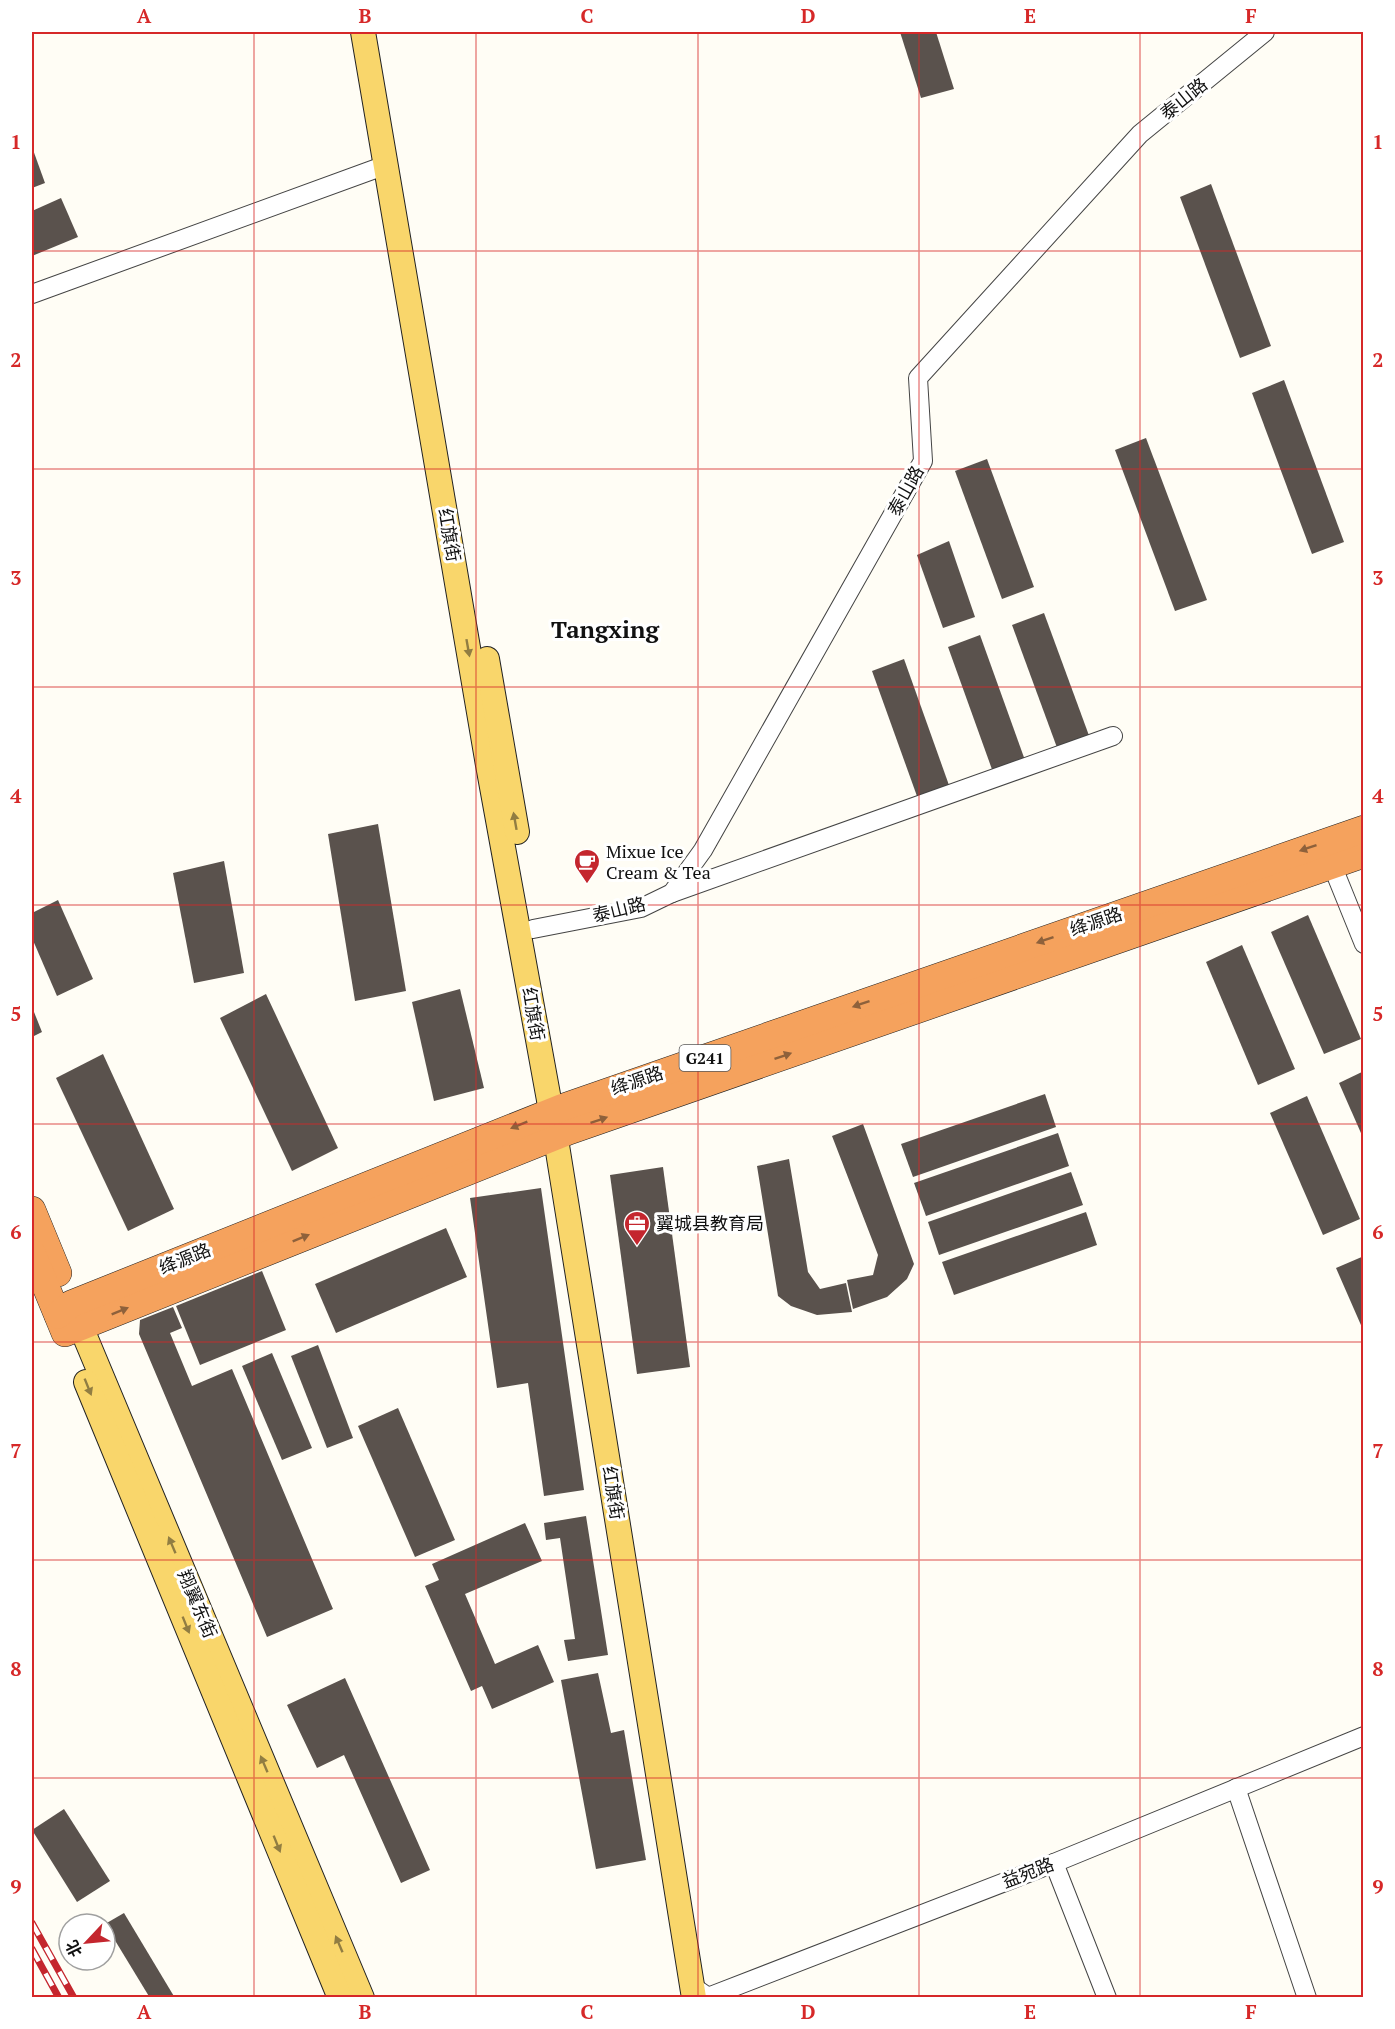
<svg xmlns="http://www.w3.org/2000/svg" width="1395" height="2029" viewBox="0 0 1395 2029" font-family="'PT Serif','Noto Sans SC',serif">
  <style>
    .building { fill: #5a524d }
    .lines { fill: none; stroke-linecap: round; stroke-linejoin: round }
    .minor-casing { stroke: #444; stroke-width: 20 }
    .major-casing { stroke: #222; stroke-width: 26 }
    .highway-casing { stroke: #222; stroke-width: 28 }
    .minor { stroke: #fff; stroke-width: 18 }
    .major { stroke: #f9d66b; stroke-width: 24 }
    .highway { stroke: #f5a25d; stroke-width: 27 }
    .rail-casing { stroke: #c4262e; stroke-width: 7 }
    .rail { stroke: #fff; stroke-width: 4.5; stroke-dasharray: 14; stroke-linecap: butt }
    .oneway { fill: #917d42 }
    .oneway2 { fill: #8e613b }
    .grid { fill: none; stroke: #d62828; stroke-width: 1.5; stroke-opacity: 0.55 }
    .labels { text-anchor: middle; stroke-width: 6; stroke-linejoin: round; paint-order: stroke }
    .shield { fill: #fff; stroke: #585858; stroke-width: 1.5 }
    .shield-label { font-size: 16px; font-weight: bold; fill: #111 }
    .street-label { font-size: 18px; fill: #111; stroke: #fff }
    .poi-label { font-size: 18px; fill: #111; stroke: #fff; text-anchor: start }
    .district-label { font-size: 24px; font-weight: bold; fill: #111; stroke: #fff }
    .neatline { fill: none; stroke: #d62828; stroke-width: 2 }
    .grid-label { font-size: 20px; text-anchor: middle; font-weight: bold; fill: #d62828 }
  </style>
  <rect width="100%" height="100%" fill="#fffdf5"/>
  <g class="building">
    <polygon points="900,32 936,32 954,89 921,98"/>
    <polygon points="32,147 45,183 32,188"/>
    <polygon points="1211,184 1271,346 1240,358 1180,197"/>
    <polygon points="61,198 78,237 32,256 32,211"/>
    <polygon points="1284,380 1344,542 1312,554 1252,393"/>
    <polygon points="1146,438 1207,600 1175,611 1115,450"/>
    <polygon points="987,459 1034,587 1002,599 955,471"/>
    <polygon points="949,541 975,617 943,628 917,555"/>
    <polygon points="1044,613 1091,741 1059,753 1012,625"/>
    <polygon points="980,635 1026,763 994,775 948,647"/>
    <polygon points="904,659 950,788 918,799 872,671"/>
    <polygon points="378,824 406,991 355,1001 328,834"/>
    <polygon points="224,861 244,973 194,983 173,873"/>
    <polygon points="58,900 93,979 57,996 32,938 32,913"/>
    <polygon points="1308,915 1361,1039 1324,1054 1271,932"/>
    <polygon points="1242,945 1295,1069 1258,1085 1206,962"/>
    <polygon points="460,989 484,1088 434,1101 412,1002"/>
    <polygon points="266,994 338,1148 292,1171 220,1018"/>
    <polygon points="32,1007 42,1032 32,1037"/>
    <polygon points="103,1054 174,1209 128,1231 56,1078"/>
    <polygon points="1364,1071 1364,1140 1339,1083"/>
    <polygon points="1045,1094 1056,1127 913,1177 901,1144"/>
    <polygon points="1307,1096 1360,1219 1323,1235 1270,1113"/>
    <polygon points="863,1124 914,1264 907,1279 887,1297 853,1309 847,1280 873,1275 878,1255 832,1136"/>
    <polygon points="1058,1133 1069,1166 926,1216 914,1183"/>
    <polygon points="789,1159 808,1272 820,1289 846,1283 852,1312 817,1315 791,1306 778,1296 757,1166"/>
    <polygon points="663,1167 690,1367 637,1374 610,1175"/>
    <polygon points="1071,1172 1083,1205 939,1255 928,1222"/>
    <polygon points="541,1188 584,1490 544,1496 528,1383 497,1388 470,1198"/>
    <polygon points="1086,1212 1097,1245 954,1295 942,1262"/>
    <polygon points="446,1228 467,1277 336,1333 315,1284"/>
    <polygon points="1364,1256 1364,1332 1336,1268"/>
    <polygon points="262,1271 286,1330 200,1365 176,1306"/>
    <polygon points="173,1307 182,1328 170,1333 192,1386 232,1369 333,1609 267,1637 139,1334 140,1320"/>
    <polygon points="318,1345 353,1438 327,1448 291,1356"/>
    <polygon points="272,1353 312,1448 282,1460 242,1366"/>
    <polygon points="398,1408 455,1540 415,1557 358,1426"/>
    <polygon points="586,1516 608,1655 568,1661 564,1640 575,1639 560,1538 546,1540 544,1523"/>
    <polygon points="525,1523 542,1561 465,1594 495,1664 538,1645 554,1682 492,1709 482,1686 471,1691 425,1586 439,1580 432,1564"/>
    <polygon points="598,1673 611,1733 624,1730 646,1860 596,1869 561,1680"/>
    <polygon points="345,1678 430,1870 401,1883 344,1755 317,1768 287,1705"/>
    <polygon points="64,1809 110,1881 77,1902 32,1830"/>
    <polygon points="124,1913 175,1998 150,1998 105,1924"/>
  </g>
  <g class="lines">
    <defs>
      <g id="minor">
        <polyline points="32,294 386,165"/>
        <polyline points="1332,865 1364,944"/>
        <polyline points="672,893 1113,736"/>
        <polyline points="533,929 641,908 672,893 703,850 923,461 918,378 1140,134 1265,32"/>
        <polyline points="1236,1788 1307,1998"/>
        <polyline points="1054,1863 1107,1998"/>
        <polyline points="692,1986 708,1997 1054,1863 1364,1736"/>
      </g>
      <g id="major">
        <polyline points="363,32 488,765 555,1133 694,1998"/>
        <polyline points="487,659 517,832"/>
        <polyline points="81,1327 362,1998"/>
        <polyline points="86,1382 340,1998"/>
      </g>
      <g id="highway">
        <polyline points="32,1210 58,1273"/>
        <polyline points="32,1253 65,1333 569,1131 1364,854"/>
        <polyline points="58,1315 71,1304 561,1108 1364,829"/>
      </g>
    </defs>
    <use href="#minor" class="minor-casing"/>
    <use href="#major" class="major-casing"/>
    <use href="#highway" class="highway-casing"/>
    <use href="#minor" class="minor"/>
    <use href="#major" class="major"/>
    <use href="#highway" class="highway"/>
    <defs>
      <g id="rail">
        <polyline points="32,1923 74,1998"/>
        <polyline points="32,1949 59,1998"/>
      </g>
    </defs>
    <use href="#rail" class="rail-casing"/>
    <use href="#rail" class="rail"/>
  </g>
  <defs><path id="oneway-solid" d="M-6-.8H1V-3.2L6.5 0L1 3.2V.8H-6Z" transform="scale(1.5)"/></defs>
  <g class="oneway">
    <use href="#oneway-solid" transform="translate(468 648) rotate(80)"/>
    <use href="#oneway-solid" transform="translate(515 821) rotate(-100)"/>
    <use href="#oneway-solid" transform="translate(88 1387) rotate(68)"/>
    <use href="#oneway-solid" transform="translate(172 1545) rotate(-113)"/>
    <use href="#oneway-solid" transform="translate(186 1625) rotate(68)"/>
    <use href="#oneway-solid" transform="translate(264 1764) rotate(-113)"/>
    <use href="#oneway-solid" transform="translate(277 1844) rotate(68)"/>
    <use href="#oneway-solid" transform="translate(339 1944) rotate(-113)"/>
  </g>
  <g class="oneway2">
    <use href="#oneway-solid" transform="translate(1308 848) rotate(161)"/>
    <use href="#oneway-solid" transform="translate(1045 940) rotate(161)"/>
    <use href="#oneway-solid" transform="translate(861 1004) rotate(161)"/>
    <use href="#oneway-solid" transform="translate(783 1056) rotate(-19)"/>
    <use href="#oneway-solid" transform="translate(599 1120) rotate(-19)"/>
    <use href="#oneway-solid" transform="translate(519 1125) rotate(158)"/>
    <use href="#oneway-solid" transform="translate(301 1238) rotate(-22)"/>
    <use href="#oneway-solid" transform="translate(120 1311) rotate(-22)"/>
  </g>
  <path class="grid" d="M254,32v1966M476,32v1966M698,32v1966M919,32v1966M1140,32v1966M32,251h1332M32,469h1332M32,687h1332M32,905h1332M32,1124h1332M32,1342h1332M32,1560h1332M32,1778h1332"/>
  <defs>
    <symbol id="cafe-pin" viewBox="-11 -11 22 30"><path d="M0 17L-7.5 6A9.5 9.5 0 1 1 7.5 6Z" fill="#c4262e" stroke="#fff"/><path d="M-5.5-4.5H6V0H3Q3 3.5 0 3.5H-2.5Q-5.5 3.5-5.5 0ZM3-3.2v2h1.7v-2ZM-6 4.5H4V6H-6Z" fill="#fff"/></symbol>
    <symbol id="office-pin" viewBox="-11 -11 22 30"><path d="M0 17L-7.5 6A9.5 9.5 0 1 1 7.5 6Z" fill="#c4262e" stroke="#fff"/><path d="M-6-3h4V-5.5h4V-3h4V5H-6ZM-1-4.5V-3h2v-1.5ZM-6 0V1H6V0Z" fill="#fff"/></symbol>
  </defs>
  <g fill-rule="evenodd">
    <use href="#cafe-pin" x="572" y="847" width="30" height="40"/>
    <use href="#office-pin" x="622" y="1209" width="30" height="40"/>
  </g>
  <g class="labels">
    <rect class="shield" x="679.5" y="1045" width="51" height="26" rx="4.5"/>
    <g class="shield-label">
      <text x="705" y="1064">G241</text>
    </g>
    <g class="street-label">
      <text transform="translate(1184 99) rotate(-39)" y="6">泰山路</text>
      <text transform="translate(906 491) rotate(-61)" y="6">泰山路</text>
      <text transform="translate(449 535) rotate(80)" y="6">红旗街</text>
      <text transform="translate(619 910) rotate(-14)" y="6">泰山路</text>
      <text transform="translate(1096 922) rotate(-19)" y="6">绛源路</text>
      <text transform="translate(533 1014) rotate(80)" y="6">红旗街</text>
      <text transform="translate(637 1081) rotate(-19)" y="6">绛源路</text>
      <text transform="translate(185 1259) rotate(-22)" y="6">绛源路</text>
      <text transform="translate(613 1493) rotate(81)" y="6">红旗街</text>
      <text transform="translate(197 1604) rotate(67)" y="6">翔翼东街</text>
      <text transform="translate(1028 1873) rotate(-21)" y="6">益宛路</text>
    </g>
    <g class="poi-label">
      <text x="606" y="858">Mixue Ice<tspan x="606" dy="21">Cream &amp; Tea</tspan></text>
      <text x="656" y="1230">翼城县教育局</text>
    </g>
    <g class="district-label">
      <text x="605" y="638">Tangxing</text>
    </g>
  </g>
  <rect width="1395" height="2029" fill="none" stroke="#ffffff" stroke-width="66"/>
  <g transform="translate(87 1942) rotate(244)"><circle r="28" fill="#ffffff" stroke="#a0a0a0" stroke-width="1.5"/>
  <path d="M0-4.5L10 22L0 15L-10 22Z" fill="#c4262e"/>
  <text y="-9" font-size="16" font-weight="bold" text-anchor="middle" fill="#111111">北</text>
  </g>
  <rect x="33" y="33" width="1329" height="1963" class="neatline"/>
  <g class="grid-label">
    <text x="144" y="23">A</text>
    <text x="365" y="23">B</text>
    <text x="587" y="23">C</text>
    <text x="808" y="23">D</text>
    <text x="1030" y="23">E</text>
    <text x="1251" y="23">F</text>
    <text x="16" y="149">1</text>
    <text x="1378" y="149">1</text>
    <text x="16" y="367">2</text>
    <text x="1378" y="367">2</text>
    <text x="16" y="585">3</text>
    <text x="1378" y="585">3</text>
    <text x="16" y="803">4</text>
    <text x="1378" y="803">4</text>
    <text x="16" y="1021">5</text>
    <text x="1378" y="1021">5</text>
    <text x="16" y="1239">6</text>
    <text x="1378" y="1239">6</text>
    <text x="16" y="1458">7</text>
    <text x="1378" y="1458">7</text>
    <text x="16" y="1676">8</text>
    <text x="1378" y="1676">8</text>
    <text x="16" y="1894">9</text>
    <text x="1378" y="1894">9</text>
    <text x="144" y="2019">A</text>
    <text x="365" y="2019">B</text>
    <text x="587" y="2019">C</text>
    <text x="808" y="2019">D</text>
    <text x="1030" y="2019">E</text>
    <text x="1251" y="2019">F</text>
  </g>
</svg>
